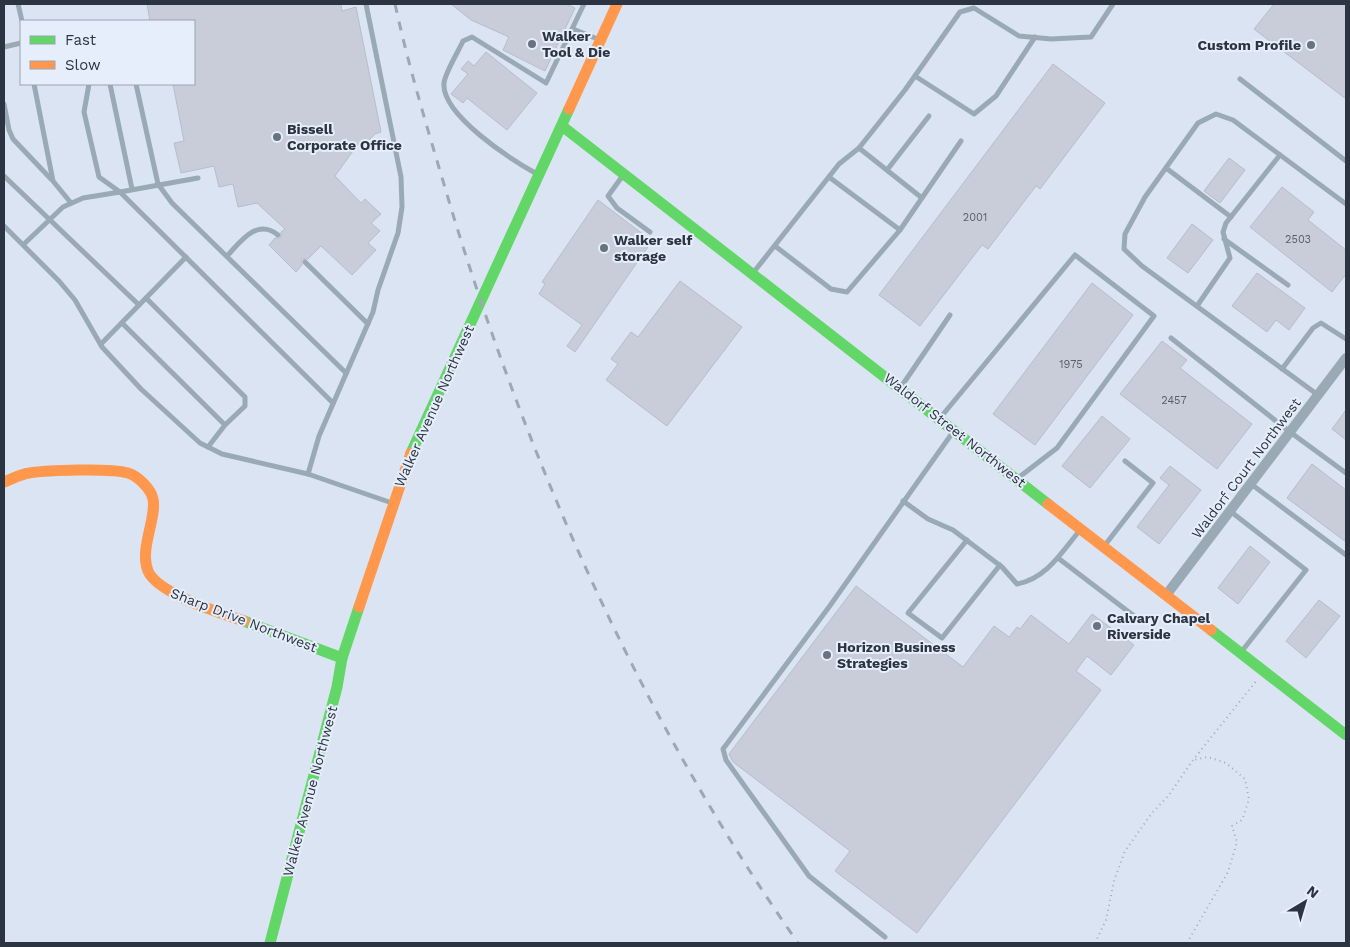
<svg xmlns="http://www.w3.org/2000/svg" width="1350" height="947" viewBox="0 0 1350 947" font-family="'Work Sans',sans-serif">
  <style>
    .building { fill: #c9cdda; stroke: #b9bcc9 }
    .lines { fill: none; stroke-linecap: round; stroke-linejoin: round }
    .path { stroke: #a0adb6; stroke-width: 2; stroke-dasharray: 1 4; stroke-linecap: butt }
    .lane { stroke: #99aab4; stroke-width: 5 }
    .street { stroke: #99aab4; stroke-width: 10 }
    .fast { stroke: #63d668; stroke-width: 11 }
    .slow { stroke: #ff974d; stroke-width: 11 }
    .rail { stroke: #9da8b2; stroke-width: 3; stroke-dasharray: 9 9; stroke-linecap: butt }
    .poi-dot { fill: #69727f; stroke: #e6eefb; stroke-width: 2 }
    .labels { text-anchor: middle; stroke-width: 4; stroke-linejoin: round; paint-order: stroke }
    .number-label { font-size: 11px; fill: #575e6a }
    .poi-label { font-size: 14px; font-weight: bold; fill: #2c3441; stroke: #e6eefb; text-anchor: start }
    .street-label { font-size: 14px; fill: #2c3441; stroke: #e6eefb }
  </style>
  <rect width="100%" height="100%" fill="#dbe4f2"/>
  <g class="building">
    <polygon points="147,4 341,4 342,11 356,7 381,132 375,134 367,142 358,144 335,176 361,203 365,199 381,214 371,223 380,231 368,243 376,250 352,275 321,246 308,259 302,259 302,265 296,272 269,245 275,238 281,238 281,232 285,229 257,203 238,207 233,184 219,187 214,166 181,173 174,143 184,141 173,84 194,84 194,21 150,21"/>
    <polygon points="451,4 566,4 575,8 545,71 503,50 509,37 471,20"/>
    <polygon points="1274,4 1346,4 1346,99 1254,29"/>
    <polygon points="486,52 537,93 507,130 467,98 463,103 451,94 468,74 461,69 468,61 474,66"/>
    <polygon points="1053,64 1105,103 1040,189 1036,186 988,249 982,245 920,326 879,295"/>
    <polygon points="1229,158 1245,170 1220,203 1204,191"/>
    <polygon points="1282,187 1314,212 1308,220 1346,250 1346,274 1332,292 1250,227"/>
    <polygon points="598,200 652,241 575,352 567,346 582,325 539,294 545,284 542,282"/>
    <polygon points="1192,224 1213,240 1188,273 1167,258"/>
    <polygon points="1257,273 1305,308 1289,330 1276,320 1267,332 1232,306"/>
    <polygon points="680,281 742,327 667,426 606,380 618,364 611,359 631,332 638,337"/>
    <polygon points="1092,283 1133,315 1035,445 993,414"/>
    <polygon points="1162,341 1187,360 1180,368 1252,424 1217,469 1120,394"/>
    <polygon points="1346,410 1346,440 1332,429"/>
    <polygon points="1102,416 1130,439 1090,488 1062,466"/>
    <polygon points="1312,464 1346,490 1346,542 1287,498"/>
    <polygon points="1170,466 1201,490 1159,544 1137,527 1169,485 1160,478"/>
    <polygon points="1250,546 1270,562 1238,604 1218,588"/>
    <polygon points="856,586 963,667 994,626 1009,637 1017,627 1020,629 1031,615 1069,644 1092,614 1134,645 1111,675 1087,656 1076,671 1101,690 917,933 835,871 850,851 733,762 729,754"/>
    <polygon points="1319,600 1340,616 1306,658 1286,641"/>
  </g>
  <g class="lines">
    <g class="path">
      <polyline points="1095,943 1106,920 1114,881 1125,851 1152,813 1169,795 1193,760 1257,680"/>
      <polyline points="1187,943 1228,872 1237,842 1232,826 1242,820 1249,799 1245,779 1226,763 1208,757 1193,760"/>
    </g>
    <g class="lane">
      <polyline points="18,4 22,21"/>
      <polyline points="573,29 600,40"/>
      <polyline points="4,47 21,43"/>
      <polyline points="915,76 974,114 996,96 1035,37"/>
      <polyline points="1240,79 1346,161"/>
      <polyline points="34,84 53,181 71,203"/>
      <polyline points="89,84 84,112 99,177 120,192 198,178"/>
      <polyline points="110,84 132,189"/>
      <polyline points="136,84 158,184 172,203 346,373"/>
      <polyline points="4,104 9,130 13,139 51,179"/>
      <polyline points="859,148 922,198"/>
      <polyline points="1166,168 1231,217"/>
      <polyline points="887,170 929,116"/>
      <path d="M537,174c-25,-14 -96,-59 -93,-91 1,-10 14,-31 19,-42l9,-4 74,46 38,-79"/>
      <polyline points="624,174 608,196 617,208 650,232"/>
      <polyline points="4,176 139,305"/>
      <polyline points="4,226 59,281 75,300 102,347 141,389 200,443 222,454 308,474 392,503"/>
      <polyline points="900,230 961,141"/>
      <polyline points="1224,239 1288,285"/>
      <polyline points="24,244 63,207 83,198 120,192 333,403"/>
      <polyline points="775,246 831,289 847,292 900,230 829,177"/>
      <path d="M227,256c14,-15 30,-38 51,-21"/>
      <polyline points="305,262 368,324"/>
      <polyline points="753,273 839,164 859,148 905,90 960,12 974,8 1019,36 1051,39 1091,37 1113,4"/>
      <polyline points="146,298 245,397 245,406 225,425 208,447"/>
      <polyline points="1197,306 1230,258 1223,232 1226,223 1280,155"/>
      <polyline points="122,323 225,425"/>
      <polyline points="1171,338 1290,432 1346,473"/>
      <polyline points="101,344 186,257"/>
      <polyline points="1282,369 1313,328 1321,323 1346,339"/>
      <polyline points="901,387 950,315"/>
      <polyline points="1318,395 1142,266 1124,249 1125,234 1145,197 1198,123 1216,114 1233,120 1346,204"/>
      <polyline points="940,418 1075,255 1154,316 1057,448 1018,478"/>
      <polyline points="308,474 319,436 373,312 378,290 398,233 402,207 401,177 366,4"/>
      <polyline points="1251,484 1346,555"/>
      <path d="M903,501l25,18 25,11 49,37 15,17c29,-5 45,-32 63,-54"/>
      <polyline points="1230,511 1306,570 1242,651"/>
      <polyline points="967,540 908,613 942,638 1000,565"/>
      <polyline points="1105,545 1153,483 1125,461"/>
      <polyline points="1058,558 1138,619"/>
      <polyline points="885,937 809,876 726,760 723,749 829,607 953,432"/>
    </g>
    <polyline class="street" points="1167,594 1346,358"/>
    <g class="fast">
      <polyline points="562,126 1048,504"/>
      <polyline points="411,453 569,109"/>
      <polyline points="244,621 342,658"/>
      <polyline points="1211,630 1346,735"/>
      <polyline points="270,943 337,687 342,658 359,607"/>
    </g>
    <g class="slow">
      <polyline points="569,109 617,4"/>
      <path d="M4,482c8,-3 17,-8 25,-9 19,-3 81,-5 99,0 10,3 23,16 25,26 4,19 -14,50 -5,72 10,23 73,42 96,50"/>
      <polyline points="1048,504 1211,630"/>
      <polyline points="359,607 411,453"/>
    </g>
    <path class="rail" d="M395,4c15,69 36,136 56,204 79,260 191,512 347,735"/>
  </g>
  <g class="poi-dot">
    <circle cx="532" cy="44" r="5"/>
    <circle cx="1311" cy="45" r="5"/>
    <circle cx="277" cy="137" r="5"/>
    <circle cx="604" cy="248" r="5"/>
    <circle cx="1097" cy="626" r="5"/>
    <circle cx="827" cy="655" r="5"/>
  </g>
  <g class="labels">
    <g class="number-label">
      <text x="975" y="221">2001</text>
      <text x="1298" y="243">2503</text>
      <text x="1071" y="368">1975</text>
      <text x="1174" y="404">2457</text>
    </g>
    <g class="poi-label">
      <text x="542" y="41">Walker<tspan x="542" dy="16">Tool &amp; Die</tspan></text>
      <text x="1301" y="50" text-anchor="end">Custom Profile</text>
      <text x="287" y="134">Bissell<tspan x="287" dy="16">Corporate Office</tspan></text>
      <text x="614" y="245">Walker self<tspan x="614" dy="16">storage</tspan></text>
      <text x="1107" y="623">Calvary Chapel<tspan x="1107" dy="16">Riverside</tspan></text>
      <text x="837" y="652">Horizon Business<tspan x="837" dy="16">Strategies</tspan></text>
    </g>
    <g class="street-label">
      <text transform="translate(434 406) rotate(-66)" y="5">Walker Avenue Northwest</text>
      <text transform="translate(955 430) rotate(38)" y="5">Waldorf Street Northwest</text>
      <text transform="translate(1246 468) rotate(-53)" y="5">Waldorf Court Northwest</text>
      <text transform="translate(244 620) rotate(21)" y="5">Sharp Drive Northwest</text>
      <text transform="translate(310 791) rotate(-75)" y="5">Walker Avenue Northwest</text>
    </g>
  </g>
  <rect width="1350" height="947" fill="none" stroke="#2c3441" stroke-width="10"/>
  <rect x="20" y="20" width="175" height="65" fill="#e6eefb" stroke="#9ca4b1"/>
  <rect x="30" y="36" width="25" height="8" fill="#63d668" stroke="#9ca4b1"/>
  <text x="65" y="45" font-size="15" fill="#2c3441">Fast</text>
  <rect x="30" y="61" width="25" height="8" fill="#ff974d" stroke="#9ca4b1"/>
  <text x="65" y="70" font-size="15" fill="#2c3441">Slow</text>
  <g transform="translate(1305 902) rotate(38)" stroke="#e6eefb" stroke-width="4" paint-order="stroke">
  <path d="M0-4L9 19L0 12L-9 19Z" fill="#2c3441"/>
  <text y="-8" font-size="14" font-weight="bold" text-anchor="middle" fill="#2c3441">N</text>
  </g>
</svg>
